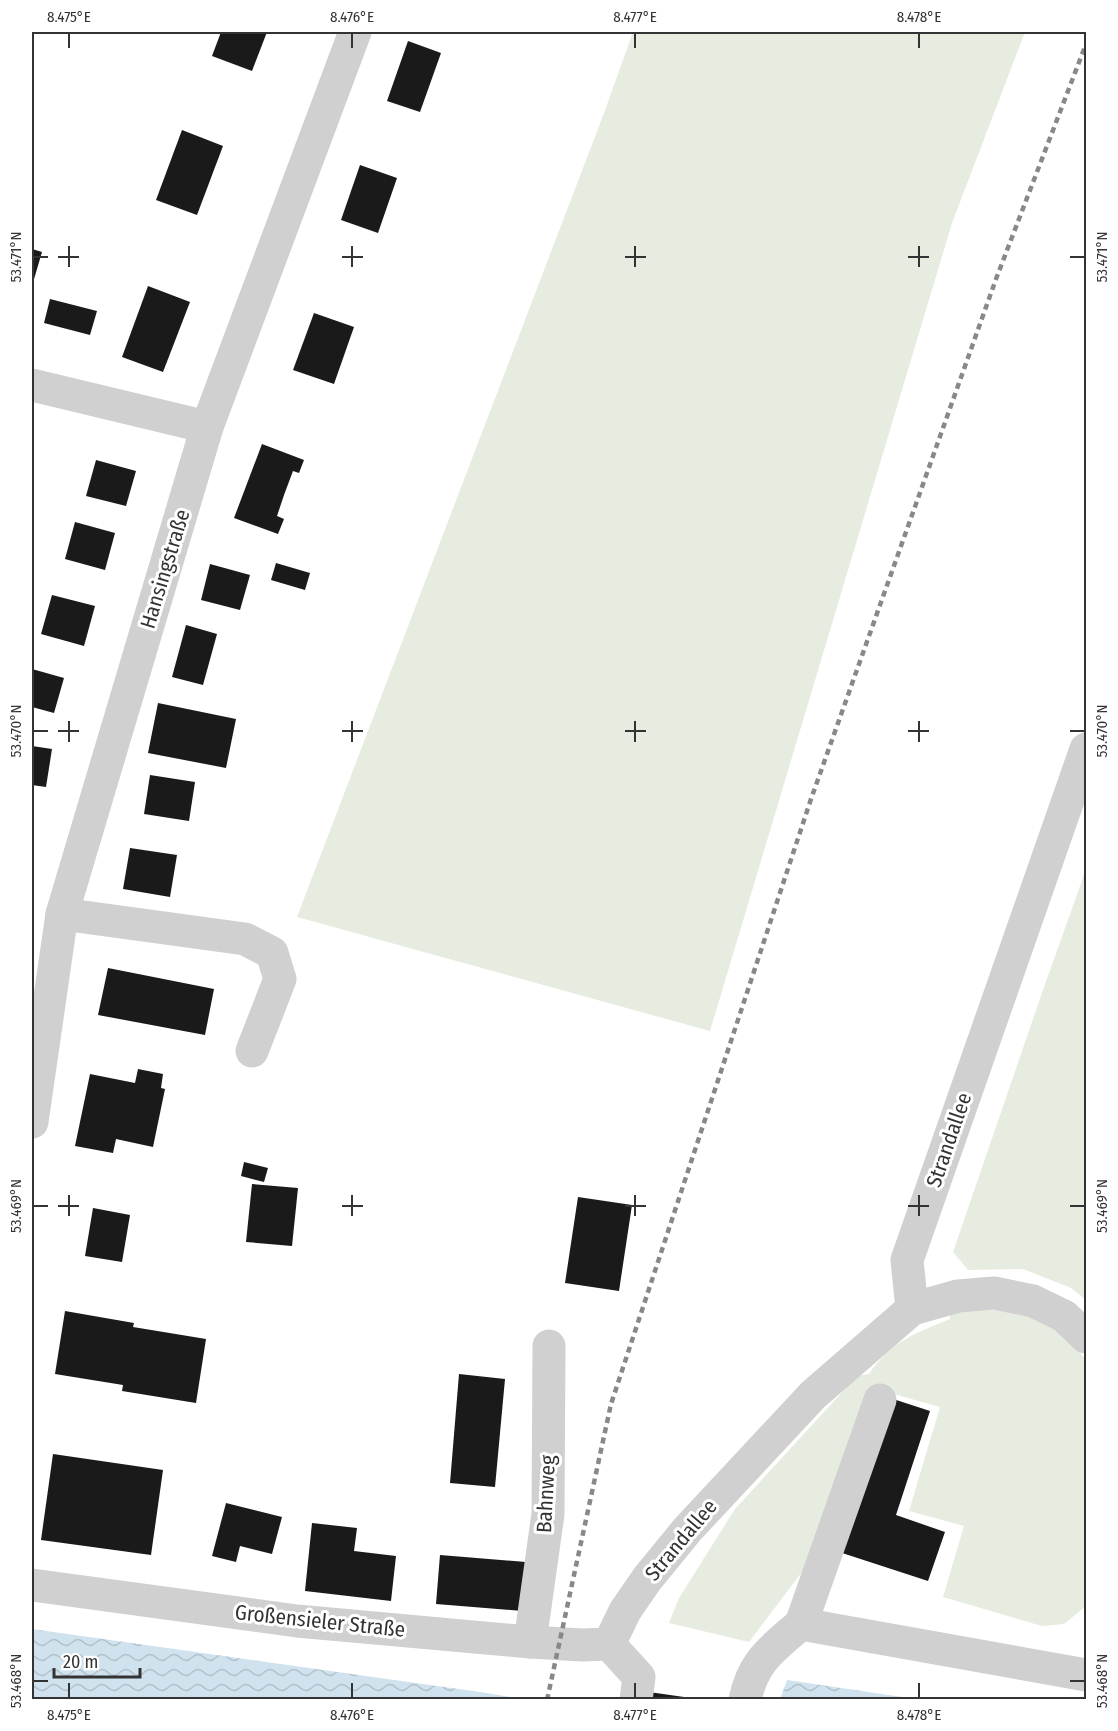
<svg xmlns="http://www.w3.org/2000/svg" width="1118" height="1731" viewBox="0 0 1118 1731" font-family="'Fira Sans Condensed',sans-serif">
  <style>
    .green { fill: #e6ecdf }
    .water { fill: url(#water-waves) }
    .building { fill: #1a1a1a }
    .lines { fill: none; stroke-linecap: round; stroke-linejoin: round }
    .minor { stroke: #d0d0d0; stroke-width: 33 }
    .rail { stroke: #888; stroke-width: 4.5; stroke-dasharray: 6 4.5; stroke-linecap: butt }
    .ticks { fill: none; stroke: #333; stroke-width: 2 }
    .labels { text-anchor: middle; stroke-width: 6; stroke-linejoin: round; paint-order: stroke }
    .street-label { font-size: 21px; fill: #333; stroke: #fff }
    .neatline { fill: none; stroke: #333; stroke-width: 2 }
    .ticks-label { font-size: 15px; text-anchor: middle; fill: #333 }
  </style>
  <defs>
    <pattern id="water-waves" width="16" height="10" patternUnits="userSpaceOnUse" patternTransform="scale(1.5)"><rect width="16" height="10" fill="#cfe2ee"/><path d="M0 5q4-4 8 0t8 0" fill="none" stroke="#b2c2cd"/></pattern>
  </defs>
  <rect width="100%" height="100%" fill="#fff"/>
  <g class="green">
    <polygon points="633,32 1025,32 952,223 710,1031 297,917 604,113"/>
    <polygon points="1086,869 1086,1300 1071,1288 1023,1269 968,1270 953,1252 1043,990"/>
    <path d="M979,1307l60,12 31,21 16,20v246l-22,18 -22,2 -99,-29 21,-71 -55,-15 31,-104 -64,-18 -71,179 -56,74 -80,-19 10,-25 56,-89 122,-133 12,-2c21,-32 47,-41 81,-55v-8z"/>
  </g>
  <g class="water">
    <polygon points="32,1629 487,1693 521,1699 32,1699"/>
    <polygon points="787,1680 916,1699 780,1699"/>
  </g>
  <g class="building">
    <polygon points="221,32 267,32 252,71 212,56"/>
    <polygon points="408,41 441,53 420,112 387,101"/>
    <polygon points="182,130 223,146 197,215 156,200"/>
    <polygon points="360,165 397,178 378,233 341,220"/>
    <polygon points="32,249 42,252 32,286"/>
    <polygon points="148,286 190,302 163,372 122,357"/>
    <polygon points="50,299 97,311 90,335 44,323"/>
    <polygon points="314,313 354,327 334,384 293,370"/>
    <polygon points="262,444 304,460 299,473 293,471 284,495 277,516 284,519 278,534 234,518"/>
    <polygon points="96,460 136,471 126,506 86,496"/>
    <polygon points="75,522 115,533 105,570 65,559"/>
    <polygon points="276,563 310,573 305,590 271,580"/>
    <polygon points="210,564 250,575 240,610 201,600"/>
    <polygon points="52,595 95,606 84,646 41,634"/>
    <polygon points="186,625 217,634 203,685 172,677"/>
    <polygon points="32,669 64,678 54,713 32,707"/>
    <polygon points="158,703 236,719 226,768 148,753"/>
    <polygon points="32,746 52,749 46,787 32,785"/>
    <polygon points="150,775 195,782 189,821 144,814"/>
    <polygon points="130,848 177,855 170,897 123,889"/>
    <polygon points="108,968 214,989 205,1035 98,1015"/>
    <polygon points="138,1069 163,1074 161,1088 165,1089 153,1147 116,1139 113,1153 75,1146 90,1074 135,1083"/>
    <polygon points="244,1162 268,1168 264,1182 241,1176"/>
    <polygon points="252,1184 298,1188 292,1246 246,1242"/>
    <polygon points="578,1197 632,1205 619,1291 565,1283"/>
    <polygon points="93,1208 130,1215 122,1262 85,1256"/>
    <polygon points="65,1311 134,1323 133,1327 206,1339 196,1403 122,1391 123,1385 55,1374"/>
    <polygon points="459,1374 505,1379 495,1487 450,1483"/>
    <polygon points="887,1397 930,1411 896,1515 945,1532 928,1581 836,1551"/>
    <polygon points="53,1454 163,1470 151,1555 41,1540"/>
    <polygon points="226,1503 282,1517 272,1554 240,1546 236,1562 212,1556"/>
    <polygon points="312,1523 357,1528 354,1551 396,1556 391,1601 305,1591"/>
    <polygon points="440,1555 526,1562 522,1611 436,1604"/>
    <polygon points="649,1692 684,1697 693,1700 648,1700"/>
  </g>
  <g class="lines">
    <g class="minor">
      <polyline points="32,385 207,427"/>
      <polyline points="62,914 245,939 272,953 280,979 252,1051"/>
      <polyline points="32,1122 62,914 207,427 355,32"/>
      <polyline points="912,1309 907,1260 1086,749"/>
      <polyline points="32,1585 297,1621 530,1642 582,1645 609,1644"/>
      <polyline points="801,1624 880,1400"/>
      <polyline points="530,1642 548,1514 549,1346"/>
      <polyline points="609,1644 625,1611 647,1579 687,1530 813,1395 912,1309 958,1296 994,1293 1033,1301 1064,1316 1086,1337"/>
      <polyline points="609,1644 639,1677 636,1700"/>
      <path d="M745,1700c8,-39 27,-51 56,-76l285,51"/>
    </g>
    <polyline class="rail" points="547,1700 611,1404 811,799 996,279 1086,44"/>
  </g>
  <path class="ticks" d="M69,33v15M352,33v15M635,33v15M919,33v15M69,246v21M352,246v21M635,246v21M919,246v21M33,257h15M58,257h21M342,257h21M625,257h21M908,257h21M1070,257h15M69,721v21M352,721v21M635,721v21M919,721v21M33,731h15M58,731h21M342,731h21M625,731h21M908,731h21M1070,731h15M69,1195v21M352,1195v21M635,1195v21M919,1195v21M33,1206h15M58,1206h21M342,1206h21M625,1206h21M908,1206h21M1070,1206h15M33,1681h15M1070,1681h15M69,1683v15M352,1683v15M635,1683v15M919,1683v15"/>
  <g class="labels">
    <g class="street-label">
      <text transform="translate(165 569) rotate(-73)" y="7">Hansingstraße</text>
      <text transform="translate(949 1140) rotate(-71)" y="7">Strandallee</text>
      <text transform="translate(546 1494) rotate(-87)" y="7">Bahnweg</text>
      <text transform="translate(681 1540) rotate(-50)" y="7">Strandallee</text>
      <text transform="translate(320 1621) rotate(6)" y="7">Großensieler Straße</text>
    </g>
  </g>
  <rect width="1118" height="1731" fill="none" stroke="#ffffff" stroke-width="66"/>
  <path d="M54 1668v9h86v-9" fill="none" stroke="#333333" stroke-width="3"/>
  <text x="63" y="1668" font-size="18" fill="#333333" stroke="#ffffff" stroke-width="4.5" paint-order="stroke">20 m</text>
  <rect x="33" y="33" width="1052" height="1665" class="neatline"/>
  <g class="ticks-label">
    <text x="69" y="22">8.475°E</text>
    <text x="352" y="22">8.476°E</text>
    <text x="635" y="22">8.477°E</text>
    <text x="919" y="22">8.478°E</text>
    <text transform="translate(16 257) rotate(-90)" y="5">53.471°N</text>
    <text transform="translate(1102 257) rotate(-90)" y="5">53.471°N</text>
    <text transform="translate(16 731) rotate(-90)" y="5">53.470°N</text>
    <text transform="translate(1102 731) rotate(-90)" y="5">53.470°N</text>
    <text transform="translate(16 1206) rotate(-90)" y="5">53.469°N</text>
    <text transform="translate(1102 1206) rotate(-90)" y="5">53.469°N</text>
    <text transform="translate(16 1681) rotate(-90)" y="5">53.468°N</text>
    <text transform="translate(1102 1681) rotate(-90)" y="5">53.468°N</text>
    <text x="69" y="1720">8.475°E</text>
    <text x="352" y="1720">8.476°E</text>
    <text x="635" y="1720">8.477°E</text>
    <text x="919" y="1720">8.478°E</text>
  </g>
</svg>
